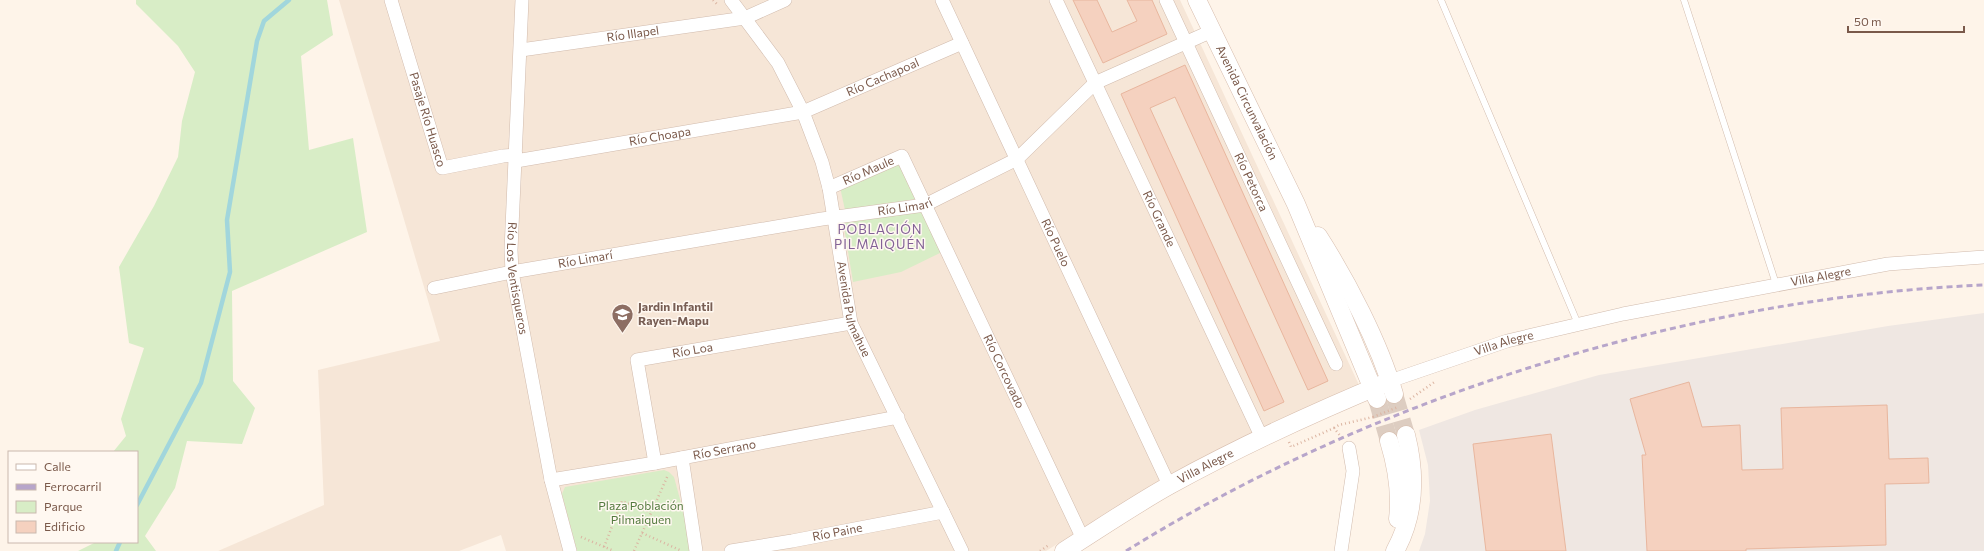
<svg xmlns="http://www.w3.org/2000/svg" width="1984" height="551" viewBox="0 0 1984 551" font-family="Commissioner,sans-serif">
  <style>
    .residential { fill: #f6e6d7 }
    .industrial { fill: #efe7e2 }
    .green { fill: #d8edc6 }
    .lines { fill: none; stroke-linecap: round; stroke-linejoin: round }
    .stream { stroke: #a1d6dc; stroke-width: 4.5 }
    .building { fill: #f5d1bf; stroke: #e8b69e }
    .secondary-tunnel { stroke: #ddcdc1; stroke-width: 18; stroke-dasharray: 18 9; stroke-linecap: butt }
    .service-casing { stroke: #d1bbad; stroke-width: 7 }
    .minor-casing { stroke: #d1bbad; stroke-width: 14 }
    .secondary-casing { stroke: #d7bdad; stroke-width: 19 }
    .path { stroke: #dbb4a1; stroke-width: 2.5; stroke-dasharray: 1 3; stroke-linecap: butt }
    .service { stroke: #fff; stroke-width: 6 }
    .minor { stroke: #fff; stroke-width: 13 }
    .secondary { stroke: #fff; stroke-width: 18 }
    .rail { stroke: #b7a5ca; stroke-width: 3; stroke-dasharray: 6 4; stroke-linecap: butt }
    .path-bridge { stroke: #dbb4a1; stroke-width: 2.5; stroke-dasharray: 1 3; stroke-linecap: butt }
    .labels { text-anchor: middle; stroke-width: 3; stroke-linejoin: round; paint-order: stroke }
    .street-label { font-size: 12px; fill: #7a594a; stroke: #fff8f1 }
    .education-label { font-size: 12px; font-weight: bold; fill: #785e54; stroke: #fff8f1; text-anchor: start }
    .park-label { font-size: 12px; fill: #537a3e; stroke: #fff8f1 }
    .neighbourhood-label { font-size: 13px; letter-spacing: 1px; fill: #826296; stroke: #fff8f1 }
  </style>
  <rect width="100%" height="100%" fill="#fef4e9"/>
  <polygon class="residential" points="339,0 1180,0 1359,385 1168,475 1046,551 506,551 501,535 459,551 218,551 324,505 318,370 440,341"/>
  <polygon class="industrial" points="1984,313 1984,551 1419,551 1425,534 1430,501 1428,465 1419,430 1475,410 1599,375 1888,326"/>
  <g class="green">
    <polygon points="136,0 327,0 333,35 301,56 309,150 353,138 367,232 232,291 233,381 255,408 242,444 187,441 175,488 145,536 156,551 78,551 96,542 137,542 137,452 113,452 126,436 121,419 144,348 129,343 119,267 154,206 178,157 182,121 195,72 178,46 136,4"/>
    <polygon points="899,161 916,199 845,210 840,187"/>
    <polygon points="923,209 942,252 901,272 853,282 843,221"/>
    <polygon points="664,470 669,472 674,477 694,551 577,551 562,494 565,487"/>
  </g>
  <g class="lines">
    <g class="stream">
      <polyline points="137,505 201,383 230,272 227,220 257,41 264,21 289,0"/>
      <polyline points="116,551 120,542"/>
    </g>
  </g>
  <g class="building">
    <polygon points="1073,0 1097,0 1112,32 1137,21 1127,0 1152,0 1167,34 1103,63"/>
    <polygon points="1185,65 1328,381 1308,390 1175,97 1150,108 1284,402 1264,411 1121,94"/>
    <polygon points="1689,382 1702,427 1740,425 1742,470 1783,469 1781,408 1887,405 1889,459 1928,458 1929,483 1885,484 1886,545 1746,549 1746,551 1647,551 1642,455 1646,455 1630,399"/>
    <polygon points="1551,434 1566,551 1486,551 1473,444"/>
  </g>
  <g class="lines">
    <g class="secondary-tunnel">
      <polyline points="1394,394 1406,435"/>
      <polyline points="1377,399 1389,441"/>
    </g>
    <defs>
      <g id="service">
        <polyline points="1441,0 1578,324"/>
        <polyline points="1684,0 1776,284"/>
      </g>
      <g id="minor">
        <path id="s1" d="M391,0l51,168 61,-12 13,-1"/>
        <path id="s2" d="M522,0l-11,250 1,22 39,208 19,71"/>
        <path id="s3" d="M731,0l47,63 25,49 19,50 7,26 22,135 111,228"/>
        <path id="s4" d="M942,0l227,485"/>
        <path id="s5" d="M1056,0l206,438"/>
        <path id="s6" d="M1166,0l170,364"/>
        <path id="s7" d="M521,50l224,-32 40,-18"/>
        <path id="s8" d="M516,161l287,-49 159,-69"/>
        <path id="s9" d="M829,188l73,-32 181,383"/>
        <path id="s10" d="M434,288l78,-16 310,-53 103,-14 92,-46 78,-76 117,-52"/>
        <path id="s11" d="M1390,381l117,-40 116,-27 265,-50 96,-7"/>
        <polyline points="682,458 696,551"/>
        <path id="s12" d="M655,463l-18,-103 214,-37"/>
        <path id="s13" d="M551,480l104,-17 243,-46"/>
        <path id="s14" d="M731,551l61,-10 151,-29"/>
        <polyline points="1341,551 1353,471 1349,448"/>
      </g>
      <g id="secondary">
        <path id="s15" d="M1197,0l99,204 81,195"/>
        <path d="M1318,236c29,45 61,107 76,158"/>
        <path d="M1389,441c8,26 12,51 9,78"/>
        <path id="s16" d="M1064,551c35,-22 70,-46 106,-66 71,-39 145,-73 220,-104"/>
        <path d="M1395,551c20,-36 21,-76 11,-116"/>
      </g>
    </defs>
    <use href="#service" class="service-casing"/>
    <use href="#minor" class="minor-casing"/>
    <use href="#secondary" class="secondary-casing"/>
    <g class="path">
      <polyline points="713,0 718,5"/>
      <polyline points="1410,399 1436,381"/>
      <polyline points="1334,428 1339,425 1373,417"/>
      <polyline points="1289,442 1291,447 1334,428 1342,438"/>
      <polyline points="642,533 682,551"/>
      <polyline points="581,537 614,551"/>
      <polyline points="604,547 622,501 650,512"/>
      <polyline points="634,551 668,475"/>
      <polyline points="1040,551 1049,545"/>
    </g>
    <use href="#service" class="service"/>
    <use href="#minor" class="minor"/>
    <use href="#secondary" class="secondary"/>
    <path class="rail" d="M1126,551c248,-154 566,-254 858,-266"/>
    <polyline class="path-bridge" points="1373,417 1398,407"/>
  </g>
  <defs>
    <symbol id="school-pin" viewBox="-11 -11 22 30"><path d="M0 17L-7.5 6A9.5 9.5 0 1 1 7.5 6Z" fill="#8d6e63" stroke="#fff8f1"/><path d="M0-5L7-2L0 1L-7-2ZM-4 1L0 2.5L4 1V4Q0 6-4 4Z" fill="#fff"/></symbol>
  </defs>
  <g fill-rule="evenodd">
    <use href="#school-pin" x="610" y="302" width="25" height="34"/>
  </g>
  <g class="labels">
    <g class="street-label">
      <text dy="4" stroke="none"><textPath href="#s7" startOffset="113">Río Illapel</textPath></text>
      <text dy="4" stroke="none"><textPath href="#s8" startOffset="378">Río Cachapoal</textPath></text>
      <text dy="4" stroke="none"><textPath href="#s15" startOffset="114">Avenida Circunvalación</textPath></text>
      <text dy="4" stroke="none"><textPath href="#s1" startOffset="125">Pasaje Río Huasco</textPath></text>
      <text dy="4" stroke="none"><textPath href="#s8" startOffset="146">Río Choapa</textPath></text>
      <text dy="4" stroke="none"><textPath href="#s9" startOffset="43">Río Maule</textPath></text>
      <text dy="4" stroke="none"><textPath href="#s6" startOffset="201">Río Petorca</textPath></text>
      <text dy="4" stroke="none"><textPath href="#s10" startOffset="478">Río Limarí</textPath></text>
      <text dy="4" stroke="none"><textPath href="#s5" startOffset="242">Río Grande</textPath></text>
      <text dy="4" stroke="none"><textPath href="#s4" startOffset="268">Río Puelo</textPath></text>
      <text dy="4" stroke="none"><textPath href="#s10" startOffset="154">Río Limarí</textPath></text>
      <text dy="4" stroke="none"><textPath href="#s11" startOffset="444">Villa Alegre</textPath></text>
      <text dy="4" stroke="none"><textPath href="#s2" startOffset="279">Río Los Ventisqueros</textPath></text>
      <text dy="4" stroke="none"><textPath href="#s3" startOffset="338">Avenida Pulmahue</textPath></text>
      <text dy="4" stroke="none"><textPath href="#s11" startOffset="120">Villa Alegre</textPath></text>
      <text dy="4" stroke="none"><textPath href="#s12" startOffset="161">Río Loa</textPath></text>
      <text dy="4" stroke="none"><textPath href="#s9" startOffset="318">Río Corcovado</textPath></text>
      <text dy="4" stroke="none"><textPath href="#s13" startOffset="176">Río Serrano</textPath></text>
      <text dy="4" stroke="none"><textPath href="#s16" startOffset="165">Villa Alegre</textPath></text>
      <text dy="4" stroke="none"><textPath href="#s14" startOffset="108">Río Paine</textPath></text>
    </g>
    <g class="education-label">
      <text x="638" y="311">Jardin Infantil<tspan x="638" dy="14">Rayen-Mapu</tspan></text>
    </g>
    <g class="park-label">
      <text x="641" y="510">Plaza Población<tspan x="641" dy="14">Pilmaiquen</tspan></text>
    </g>
    <g class="neighbourhood-label">
      <text x="880" y="234">POBLACIÓN<tspan x="880" dy="15">PILMAIQUÉN</tspan></text>
    </g>
  </g>
  <rect x="8" y="451" width="130" height="92" fill="#fff8f1" stroke="#cab8ae"/>
  <rect x="16" y="464" width="20" height="6" fill="#ffffff" stroke="#cab8ae"/>
  <text x="44" y="471" font-size="12" fill="#7a594a">Calle</text>
  <rect x="16" y="484" width="20" height="6" fill="#b7a5ca" stroke="#cab8ae"/>
  <text x="44" y="491" font-size="12" fill="#7a594a">Ferrocarril</text>
  <rect x="16" y="501" width="20" height="12" fill="#d8edc6" stroke="#cab8ae"/>
  <text x="44" y="511" font-size="12" fill="#7a594a">Parque</text>
  <rect x="16" y="521" width="20" height="12" fill="#f5d1bf" stroke="#cab8ae"/>
  <text x="44" y="531" font-size="12" fill="#7a594a">Edificio</text>
  <path d="M1848 26v6h116v-6" fill="none" stroke="#7a594a" stroke-width="2"/>
  <text x="1854" y="26" font-size="12" fill="#7a594a" stroke="#fff8f1" stroke-width="3" paint-order="stroke">50 m</text>
</svg>
